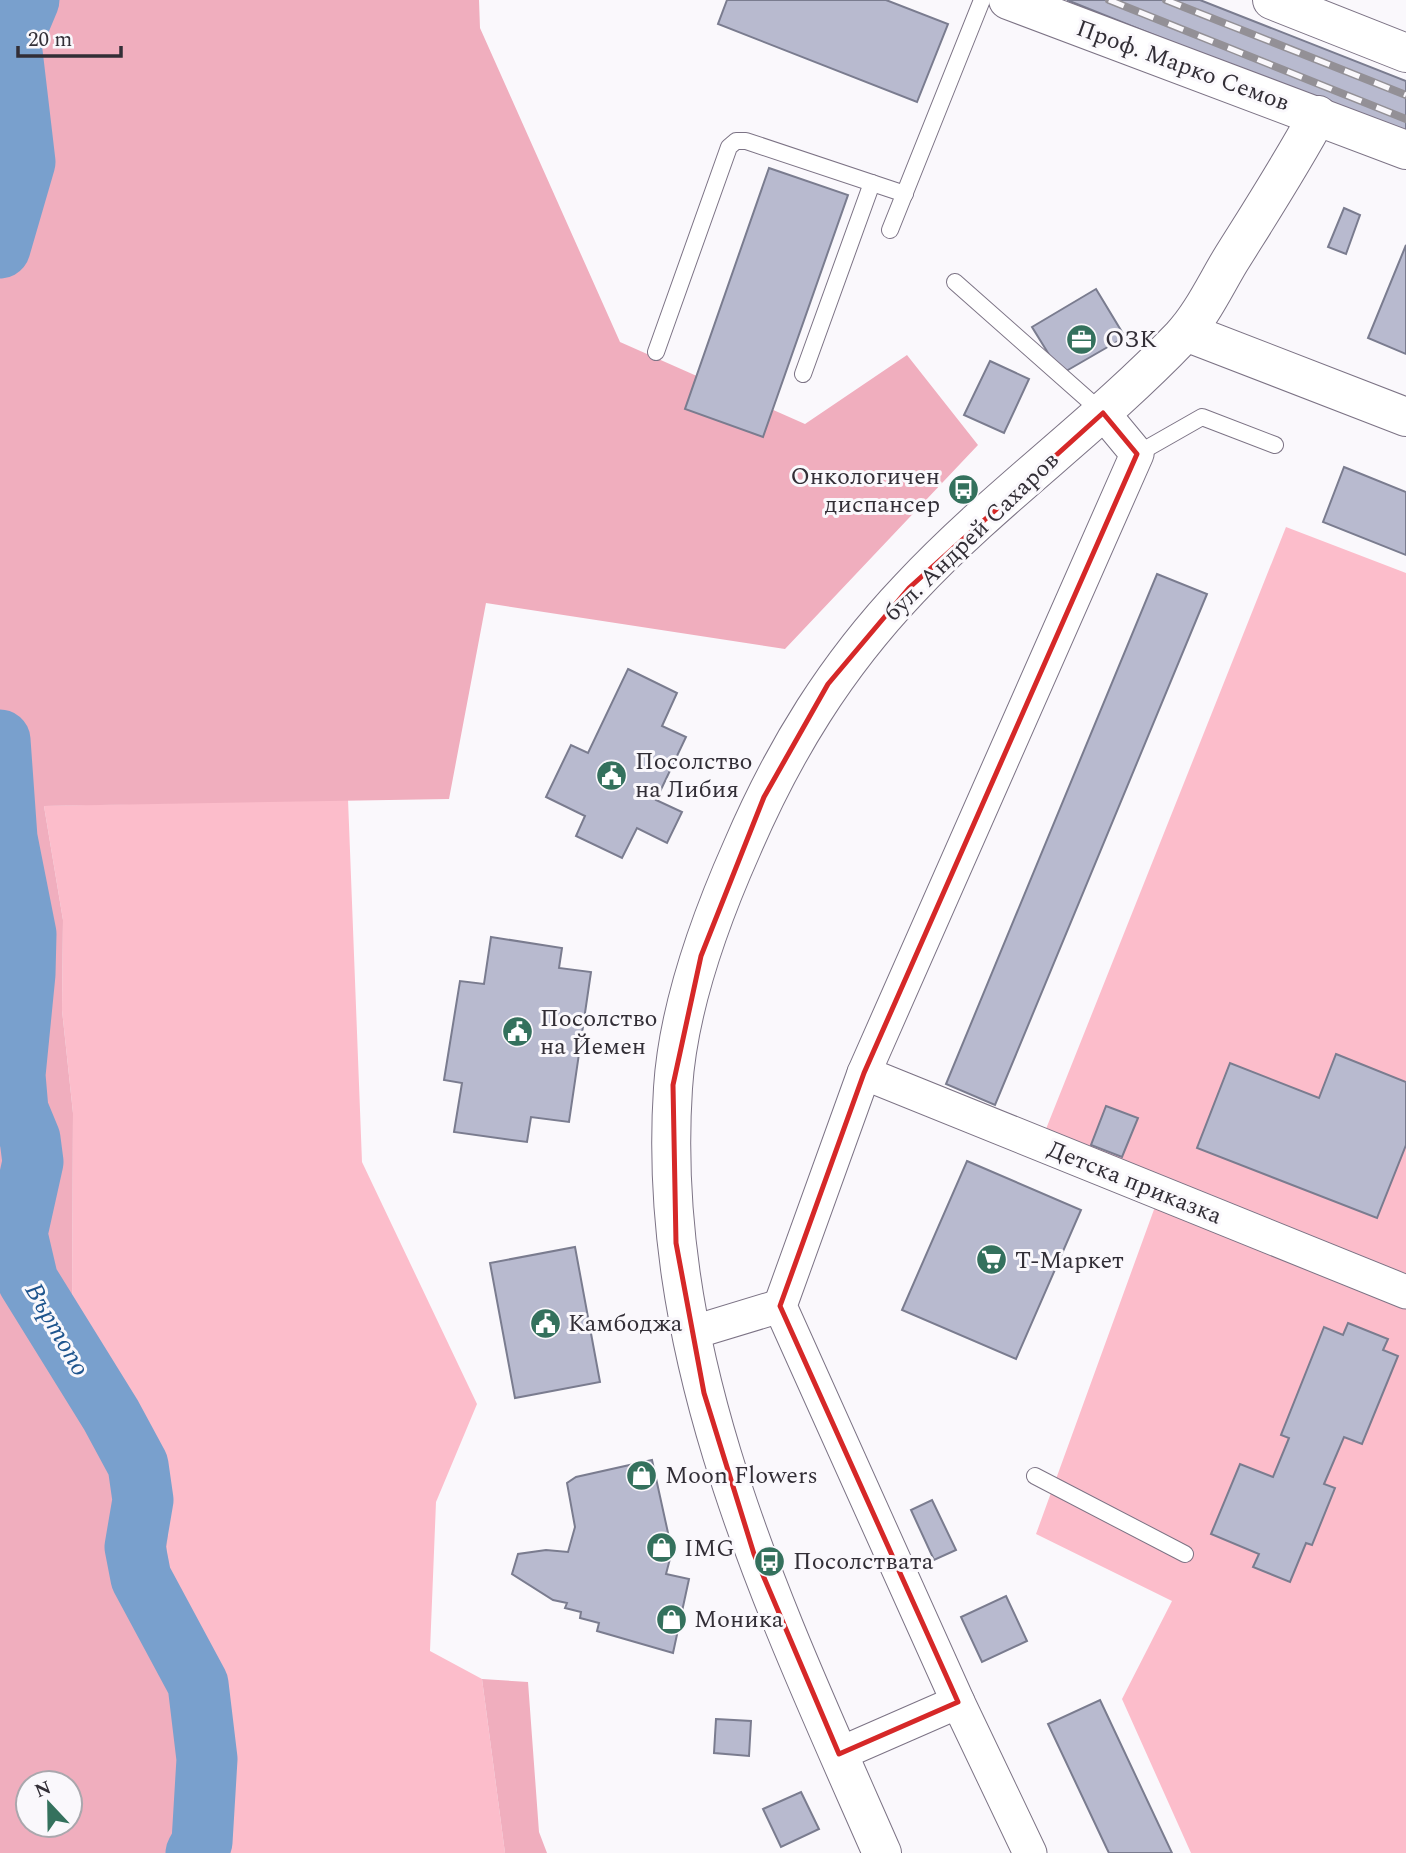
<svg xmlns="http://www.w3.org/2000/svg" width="1406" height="1853" viewBox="0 0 1406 1853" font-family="Spectral,serif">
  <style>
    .green { fill: #fcbdcb; fill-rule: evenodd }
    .forest { fill: #f0aebe; fill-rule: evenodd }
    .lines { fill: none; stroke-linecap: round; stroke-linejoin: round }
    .river { stroke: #79a0cd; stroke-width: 61 }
    .building { fill: #b8bacf; stroke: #7a7c8f; stroke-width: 2 }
    .lane-casing { stroke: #7c7385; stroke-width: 18 }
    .street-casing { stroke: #7c7385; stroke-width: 35 }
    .secondary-casing { stroke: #7c7385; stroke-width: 40 }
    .lane { stroke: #fff; stroke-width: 16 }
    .street { stroke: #fff; stroke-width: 33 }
    .secondary { stroke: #fff; stroke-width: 38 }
    .rail-casing { stroke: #939096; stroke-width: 8 }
    .rail { stroke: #faf8fc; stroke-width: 5; stroke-dasharray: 16; stroke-linecap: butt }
    .marked { fill: none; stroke: #d62828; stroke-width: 5; stroke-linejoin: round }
    .labels { text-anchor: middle; stroke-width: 6; stroke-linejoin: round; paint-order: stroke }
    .street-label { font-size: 24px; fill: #322e36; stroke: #faf8fc }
    .poi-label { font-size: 24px; fill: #322e36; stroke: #faf8fc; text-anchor: start }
    .water-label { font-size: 26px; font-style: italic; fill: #1e548d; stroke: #faf8fc }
  </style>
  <rect width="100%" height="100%" fill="#faf8fc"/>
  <g class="green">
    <path d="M1286,527l120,46v509l-70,-27 -17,43 -89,-35 -33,85 180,70 29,-73v708h-215l-69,-154 50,-98 -136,-67 124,-341 -120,-49zM1348,1323l40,16 -5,11 14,7 -35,87 -18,-7 -20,47 11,5 -23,56 -6,-2 -53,24 6,-13 -47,-20 28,-70 33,13 16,-39 -8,-3 43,-108 19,8z"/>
    <polygon points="348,799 362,1162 477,1404 436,1502 430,1651 482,1679 505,1853 219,1853 233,1786 229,1696 206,1645 166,1572 171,1483 131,1402 72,1313 73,1113 62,1010 63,920 44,806"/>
  </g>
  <g class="forest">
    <path d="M0,0h479l1,28 140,314 185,82 102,-69 71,90 -193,204 -299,-46 -37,196 -405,7 19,114 -1,90 11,103 -1,200 59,89 40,81 -5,89 40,73 23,51 4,90 -14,67h-219zM28,1783h42v42h-42z"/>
    <polygon points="482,1679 528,1682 539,1832 547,1853 505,1853"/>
  </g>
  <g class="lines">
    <g class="river">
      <polyline points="0,248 25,162 11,43 29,0"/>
      <polyline points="0,740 7,838 26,934 25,974 15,1075 18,1110 30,1139 33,1162 17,1234 28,1281 111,1415 138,1465 143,1500 135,1547 141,1578 198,1684 207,1759 202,1842 196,1853"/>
    </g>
  </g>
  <g class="building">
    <polygon points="727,0 886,0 948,24 917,102 718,24"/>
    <polygon points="1067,0 1200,0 1406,81 1406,136"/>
    <polygon points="769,168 848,195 763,437 685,409"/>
    <polygon points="1344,208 1360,215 1346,254 1328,247"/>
    <polygon points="1406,245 1406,354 1368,338"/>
    <polygon points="1096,289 1125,337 1061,374 1032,327"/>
    <polygon points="990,361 1029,379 1004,433 964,415"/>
    <polygon points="1344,467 1406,492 1406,555 1323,522"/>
    <polygon points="1157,574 1207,594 995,1105 946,1084"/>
    <polygon points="628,669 677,693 662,726 686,737 656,800 682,812 667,843 637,828 622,858 576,836 585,816 546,797 571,745 588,753"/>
    <polygon points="491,937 562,948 559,968 591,972 569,1122 531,1117 527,1142 454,1132 462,1083 444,1080 460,981 484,984"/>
    <polygon points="1336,1054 1406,1082 1406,1145 1377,1218 1197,1148 1230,1063 1319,1098"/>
    <polygon points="1106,1106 1138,1118 1122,1157 1091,1145"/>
    <polygon points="967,1161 1081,1210 1016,1359 902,1310"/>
    <polygon points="575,1247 600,1382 515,1398 490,1263"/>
    <polygon points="1348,1323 1388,1339 1383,1350 1398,1356 1362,1444 1344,1437 1324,1484 1335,1488 1312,1545 1306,1543 1290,1582 1253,1567 1259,1554 1211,1534 1240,1464 1273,1477 1289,1438 1281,1435 1324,1327 1343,1335"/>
    <polygon points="652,1460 672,1551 666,1574 689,1579 673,1653 597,1631 599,1623 580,1618 581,1612 565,1608 567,1603 553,1600 512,1574 518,1554 546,1550 568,1552 575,1527 567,1483 576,1477"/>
    <polygon points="932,1500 956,1550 934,1560 911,1510"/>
    <polygon points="1006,1596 1027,1641 982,1662 961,1617"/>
    <polygon points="1100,1700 1172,1853 1109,1853 1107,1849 1048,1724"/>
    <polygon points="716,1719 751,1721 749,1756 714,1753"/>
    <polygon points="801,1792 819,1829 781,1847 763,1809"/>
  </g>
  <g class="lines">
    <defs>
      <g id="lane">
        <polyline points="890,230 982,0"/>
        <polyline points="955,282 1103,413"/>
        <polyline points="656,352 729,147 736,141 746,141 905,194"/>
        <polyline points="803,374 872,183"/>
        <polyline points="1137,454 1202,417 1275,445"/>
        <polyline points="1035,1476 1185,1554"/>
      </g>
      <g id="street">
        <polyline points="864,1073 1406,1292"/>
        <polyline points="691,1333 780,1306"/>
        <polyline points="839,1754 958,1702"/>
        <polyline points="1030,1853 958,1702 780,1306 864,1073 1137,454 1103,413"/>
      </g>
      <g id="secondary">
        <polyline points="1008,0 1406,150"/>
        <polyline points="1272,0 1406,53"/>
        <polyline points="1186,332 1406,417"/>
        <path d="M882,1853c-107,-244 -227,-491 -209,-765 5,-79 37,-168 69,-240 42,-98 94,-182 167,-259 85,-91 187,-163 272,-252 20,-21 34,-51 49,-76 30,-48 61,-96 88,-146"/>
      </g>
    </defs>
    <use href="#lane" class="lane-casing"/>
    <use href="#street" class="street-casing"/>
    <use href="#secondary" class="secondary-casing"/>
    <use href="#lane" class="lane"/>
    <use href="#street" class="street"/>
    <use href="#secondary" class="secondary"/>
    <defs>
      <g id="rail">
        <polyline points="1109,0 1406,119"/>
        <polyline points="1166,0 1406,95"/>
      </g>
    </defs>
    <use href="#rail" class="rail-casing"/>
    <use href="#rail" class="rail"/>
  </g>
  <path class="marked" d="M1103,413l34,41 -273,619 -84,233 178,396 -119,52 -85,-200 -50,-161 -28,-150 -3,-158 28,-129 63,-159 64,-113 81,-96z"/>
  <defs>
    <symbol id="office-disc" viewBox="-11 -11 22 22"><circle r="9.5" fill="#34715d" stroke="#faf8fc"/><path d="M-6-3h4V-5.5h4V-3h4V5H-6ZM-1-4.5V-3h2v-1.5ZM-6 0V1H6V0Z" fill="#fff"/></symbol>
    <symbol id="bus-disc" viewBox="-11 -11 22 22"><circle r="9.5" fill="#34715d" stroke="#faf8fc"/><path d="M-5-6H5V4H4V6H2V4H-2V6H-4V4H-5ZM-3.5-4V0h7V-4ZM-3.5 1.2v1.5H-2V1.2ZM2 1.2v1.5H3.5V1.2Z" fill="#fff"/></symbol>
    <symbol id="civic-disc" viewBox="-11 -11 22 22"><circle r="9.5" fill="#34715d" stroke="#faf8fc"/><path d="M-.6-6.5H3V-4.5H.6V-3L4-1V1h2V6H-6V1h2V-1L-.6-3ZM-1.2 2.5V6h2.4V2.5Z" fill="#fff"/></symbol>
    <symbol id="supermarket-disc" viewBox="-11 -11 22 22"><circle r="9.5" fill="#34715d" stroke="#faf8fc"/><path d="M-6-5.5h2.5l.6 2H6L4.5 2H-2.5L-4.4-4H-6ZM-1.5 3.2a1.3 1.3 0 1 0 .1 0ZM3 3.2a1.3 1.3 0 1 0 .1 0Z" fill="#fff"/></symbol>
    <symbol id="shop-disc" viewBox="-11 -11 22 22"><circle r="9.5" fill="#34715d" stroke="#faf8fc"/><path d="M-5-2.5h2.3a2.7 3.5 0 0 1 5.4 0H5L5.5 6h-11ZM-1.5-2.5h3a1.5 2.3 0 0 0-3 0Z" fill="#fff"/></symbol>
  </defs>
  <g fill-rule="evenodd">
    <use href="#office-disc" x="1064" y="322" width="35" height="35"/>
    <use href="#bus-disc" x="946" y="472" width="35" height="35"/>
    <use href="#civic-disc" x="594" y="758" width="35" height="35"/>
    <use href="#civic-disc" x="500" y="1014" width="35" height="35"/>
    <use href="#supermarket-disc" x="974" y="1242" width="35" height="35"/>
    <use href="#civic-disc" x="528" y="1306" width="35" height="35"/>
    <use href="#shop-disc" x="624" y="1458" width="35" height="35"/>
    <use href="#shop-disc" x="644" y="1530" width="35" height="35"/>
    <use href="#bus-disc" x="752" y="1544" width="35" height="35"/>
    <use href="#shop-disc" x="654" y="1602" width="35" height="35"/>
  </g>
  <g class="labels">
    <g class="street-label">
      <text transform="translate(1183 65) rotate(20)" y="8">Проф. Марко Семов</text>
      <text transform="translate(971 536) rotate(-44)" y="8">бул. Андрей Сахаров</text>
      <text transform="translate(1135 1182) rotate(22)" y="8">Детска приказка</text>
    </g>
    <g class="poi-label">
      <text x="1105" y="347">ОЗК</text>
      <text x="940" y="484" text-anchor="end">Онкологичен<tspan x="940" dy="28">диспансер</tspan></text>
      <text x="635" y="769">Посолство<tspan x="635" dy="28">на Либия</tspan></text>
      <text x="540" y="1026">Посолство<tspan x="540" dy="28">на Йемен</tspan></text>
      <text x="1015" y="1268">Т-Маркет</text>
      <text x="568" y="1331">Камбоджа</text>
      <text x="665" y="1483">Moon Flowers</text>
      <text x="684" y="1556">IMG</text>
      <text x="793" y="1569">Посолствата</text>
      <text x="694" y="1627">Моника</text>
    </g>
    <g class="water-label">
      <text transform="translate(58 1329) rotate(60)" y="9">Въртопо</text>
    </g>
  </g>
  <g transform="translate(49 1804) rotate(338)"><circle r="33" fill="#faf8fc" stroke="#aaa7ad" stroke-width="2"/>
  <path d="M0-5L12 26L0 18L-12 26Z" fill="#34715d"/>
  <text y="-10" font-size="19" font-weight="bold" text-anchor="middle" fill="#322e36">N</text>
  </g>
  <path d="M18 46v10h103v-10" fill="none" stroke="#322e36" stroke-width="3.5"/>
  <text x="28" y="46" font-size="21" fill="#322e36" stroke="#faf8fc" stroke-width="5" paint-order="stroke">20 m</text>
</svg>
